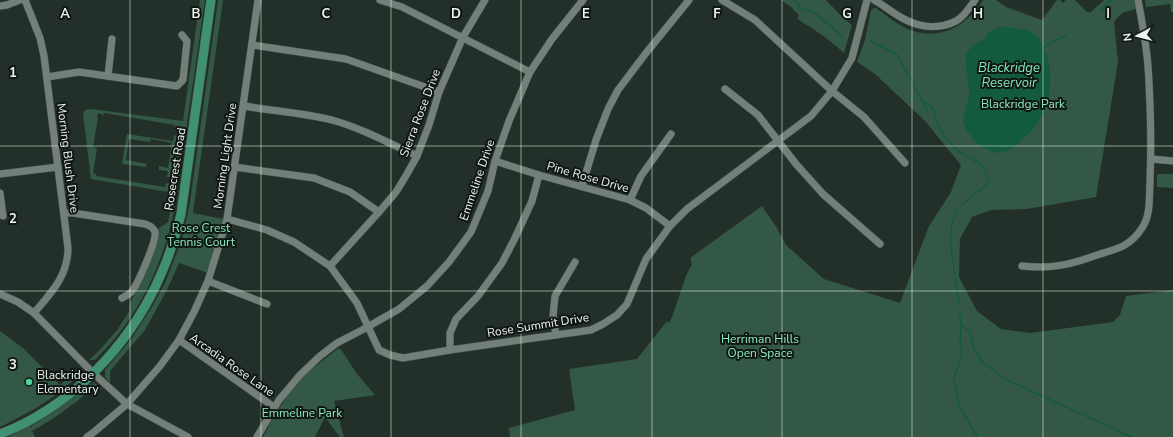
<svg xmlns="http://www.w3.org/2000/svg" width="1173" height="437" viewBox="0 0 1173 437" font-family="'Nunito Sans',sans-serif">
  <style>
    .green { fill: #335845 }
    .water { fill: #125b3e }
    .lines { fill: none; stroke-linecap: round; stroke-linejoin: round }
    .stream { stroke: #125b3e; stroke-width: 1.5 }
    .minor-casing { stroke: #424c46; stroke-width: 8 }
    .major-casing { stroke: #424c46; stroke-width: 10 }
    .minor { stroke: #728079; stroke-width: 7 }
    .major { stroke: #409172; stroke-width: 9 }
    .grid { fill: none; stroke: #ecf4ef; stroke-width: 1; stroke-opacity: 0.55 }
    .poi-dot { fill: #4dd39a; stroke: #101613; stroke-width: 1.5 }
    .labels { text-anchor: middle; stroke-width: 4; stroke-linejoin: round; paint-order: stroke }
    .park-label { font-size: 12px; fill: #8aebbc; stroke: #101613 }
    .street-label { font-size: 12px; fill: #ecf4ef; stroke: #101613 }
    .poi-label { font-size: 12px; fill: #ecf4ef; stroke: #101613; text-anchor: start }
    .water-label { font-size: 13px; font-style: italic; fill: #84e5b6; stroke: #101613 }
    .grid-label { font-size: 13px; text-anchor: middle; font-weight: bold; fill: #ecf4ef; stroke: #101613; stroke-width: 4; stroke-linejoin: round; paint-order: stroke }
  </style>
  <rect width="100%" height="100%" fill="#232f29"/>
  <g class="green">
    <path d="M200,0h5l-19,131 -11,-1v-5l-71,-12 -1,3 -3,-3 -3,2 1,3 -5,29 4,1 -4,25 3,1v2l69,11 1,-4 12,3c-6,53 -28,110 -62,151 -6,8 -14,15 -21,23h-6l9,-8 19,-22 12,-18 1,-9 15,-28 12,-32 2,-8 -1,-6 10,-7 6,-29 -83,-14 -8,-65 2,-4 6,-1 92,12z"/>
    <polygon points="218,0 223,0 193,213 223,219 208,273 179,263 167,290 145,330 110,371 110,383 105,377 105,370 132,338 153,305 165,283 182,239 190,202"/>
    <path d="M781,0h45l17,18 9,7 -8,28c-9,-8 -19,-16 -28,-22 -6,-5 -13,-7 -19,-13l2,-3 -9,-9z"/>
    <path d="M983,0h13l10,7 36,13 15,-20h3l3,3 3,-3h9l12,12h4l13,-12h30l2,9 -14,4 -8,9 4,40 -22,135 -69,12 -36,1 -19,7 -12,22 -1,38 18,34 24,18 29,4 83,-11 7,-7 6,-19 47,-6v147h-663l-1,-9 66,-18 -6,-41 68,-10 30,-38 2,2 3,-6 14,-41 6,-12 -2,-6 72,-52 15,22 9,17 38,34 76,24 29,-77 22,-34 10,-27 -36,-44 -50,-47 -18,-12 8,-22 6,-30 3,-2h2c11,8 22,17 34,22 30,11 57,-4 73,-30z"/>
    <polygon points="1145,0 1173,0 1173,12 1171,12 1170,4 1146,7"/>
    <polygon points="127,134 173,141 174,135 185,138 179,179 167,177 168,171 159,170 159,166 168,168 172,143 151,139 150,142 129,139 126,160 147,164 146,167 122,164"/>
    <polygon points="1157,174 1173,174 1173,188 1157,187"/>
    <path d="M0,331l23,17 37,37 21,-18v7c-11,9 -22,19 -34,27 -15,10 -31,18 -47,26z"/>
    <path d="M340,348l17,26 18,21 -41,6 10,36h-4l-15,-20 -10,20h-52c10,-20 24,-43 39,-59 10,-10 23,-19 34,-28z"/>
    <polygon points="94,383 103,389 92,389 76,402 51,420 32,431 35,437 8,437 30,426 32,429 31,426 55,411 90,384"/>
  </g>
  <polygon class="water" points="1008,27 1028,30 1039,38 1047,55 1050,68 1050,83 1049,98 1044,112 1035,127 1011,150 996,153 982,147 973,139 966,129 963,119 969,97 969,89 966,67 966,55 971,47 985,38 989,32 998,28"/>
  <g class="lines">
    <g class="stream">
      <polyline points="794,0 803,10 812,11 833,28 842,37"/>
      <polyline points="1101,11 1110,0"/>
      <polyline points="871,41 897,55 922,100 930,106 934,111 938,125 946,139 958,151 967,157 980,163 990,181 987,184 962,205"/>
      <polyline points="1043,47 1066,35"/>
      <polyline points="922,100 928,113"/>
      <polyline points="958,209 952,223 950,240 959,304"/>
      <polyline points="960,314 961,324 970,332 974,349 983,363 1005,379 1132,437"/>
      <polyline points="955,375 962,355 960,344 961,325"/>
      <polyline points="954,379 959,406 976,434 977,437"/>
    </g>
    <defs>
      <g id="minor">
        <path d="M25,0l15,38 4,18 24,192c0,28 -17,45 -34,65"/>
        <polyline points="380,0 402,7 530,72"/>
        <polyline points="722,0 755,20 832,91 864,117 905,163"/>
        <path d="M874,0c11,6 21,15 32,20 16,8 34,9 50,1 8,-4 14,-14 19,-21"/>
        <polyline points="0,6 7,5 20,0"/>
        <polyline points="252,45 346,59 439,92"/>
        <polyline points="108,76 112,39"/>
        <polyline points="47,77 79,72 177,86 183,80 187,41 182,35"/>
        <polyline points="725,89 758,115 796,164 823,194 880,244"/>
        <path d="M244,106c29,5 59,7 88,14 29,8 57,23 85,36"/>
        <polyline points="1151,159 1173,161"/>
        <polyline points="495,161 539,175 630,200 646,208 670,226"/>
        <polyline points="234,167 314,178 350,192 379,212"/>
        <polyline points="0,174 58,167"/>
        <polyline points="582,186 596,140 608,109 618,90 646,53 689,0"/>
        <polyline points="0,193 3,216"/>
        <polyline points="630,200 641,176 671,134"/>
        <path d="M64,213h9l72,11c5,2 8,3 10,8 2,8 -17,52 -23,59 -2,3 -6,5 -10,7"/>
        <polyline points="227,219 267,230 294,242 330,266 357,303 379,350 390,355 403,358 450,350 591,330 603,324 617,315 627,304 646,259 670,226 687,209 811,116 832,91 852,58 867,0"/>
        <polyline points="330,266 379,212 396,192 407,174 417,156 429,125 439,92 463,37 485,0"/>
        <path d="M1022,266c29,3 48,-1 75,-11 19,-6 33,-8 45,-27 9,-13 7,-31 8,-47 1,-25 1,-50 0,-76 -1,-19 -1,-38 -4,-57 -2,-16 -5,-32 -8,-48"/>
        <polyline points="208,281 267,304"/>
        <polyline points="0,294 18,302 34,313 93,373 127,404 188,437"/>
        <polyline points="556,335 553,316 555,296 575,262"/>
        <polyline points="179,340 274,407"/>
        <polyline points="450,350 450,333 456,319 478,296 502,263 514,240 532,201 539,175"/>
        <polyline points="87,437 94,432 127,404 160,366 179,340 194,312 208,281 227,219 258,0"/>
        <polyline points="257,437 279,400 300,375 320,356 337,343 362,330 399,309 427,286 449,262 471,232 488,191 495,161 509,121 530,72 552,39 583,0"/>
      </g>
      <path id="major" d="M0,434c8,-3 17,-7 25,-11 61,-32 110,-87 137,-151 8,-18 14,-38 19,-58l30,-214"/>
    </defs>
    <use href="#minor" class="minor-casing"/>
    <use href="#major" class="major-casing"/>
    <use href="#minor" class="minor"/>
    <use href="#major" class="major"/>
  </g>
  <path class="grid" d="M130,0v437M261,0v437M391,0v437M521,0v437M652,0v437M782,0v437M912,0v437M1043,0v437M0,146h1173M0,291h1173"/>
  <circle class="poi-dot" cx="29" cy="382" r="4"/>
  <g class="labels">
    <g class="park-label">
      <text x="1023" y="108">Blackridge Park</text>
      <text x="201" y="232">Rose Crest<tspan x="201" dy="14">Tennis Court</tspan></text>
      <text x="760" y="343">Herriman Hills<tspan x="760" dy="14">Open Space</tspan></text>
      <text x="302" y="417">Emmeline Park</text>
    </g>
    <g class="street-label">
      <text transform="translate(420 113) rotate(-69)" y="4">Sierra Rose Drive</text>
      <text transform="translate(225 156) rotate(-82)" y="4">Morning Light Drive</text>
      <text transform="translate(68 158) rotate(83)" y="4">Morning Blush Drive</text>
      <text transform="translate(175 169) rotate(-81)" y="4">Rosecrest Road</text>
      <text transform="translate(588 177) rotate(16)" y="4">Pine Rose Drive</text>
      <text transform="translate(477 180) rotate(-71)" y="4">Emmeline Drive</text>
      <text transform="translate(538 325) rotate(-9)" y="4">Rose Summit Drive</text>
      <text transform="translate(232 365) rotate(35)" y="4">Arcadia Rose Lane</text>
    </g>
    <g class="poi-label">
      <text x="37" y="379">Blackridge<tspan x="37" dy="14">Elementary</tspan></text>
    </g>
    <g class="water-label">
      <text x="1009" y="72">Blackridge<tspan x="1009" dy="15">Reservoir</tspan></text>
    </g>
  </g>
  <g class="grid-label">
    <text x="65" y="18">A</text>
    <text x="196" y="18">B</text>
    <text x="326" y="18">C</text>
    <text x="456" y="18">D</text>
    <text x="586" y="18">E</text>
    <text x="717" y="18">F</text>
    <text x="847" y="18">G</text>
    <text x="978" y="18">H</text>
    <text x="1108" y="18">I</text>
    <text x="13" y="77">1</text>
    <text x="13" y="223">2</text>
    <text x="13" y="369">3</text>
  </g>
  <g transform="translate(1137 36) rotate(263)" stroke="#101613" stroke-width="3" paint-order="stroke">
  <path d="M0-3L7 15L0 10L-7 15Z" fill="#ecf4ef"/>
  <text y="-6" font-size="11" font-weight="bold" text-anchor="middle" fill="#ecf4ef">N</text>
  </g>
</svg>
